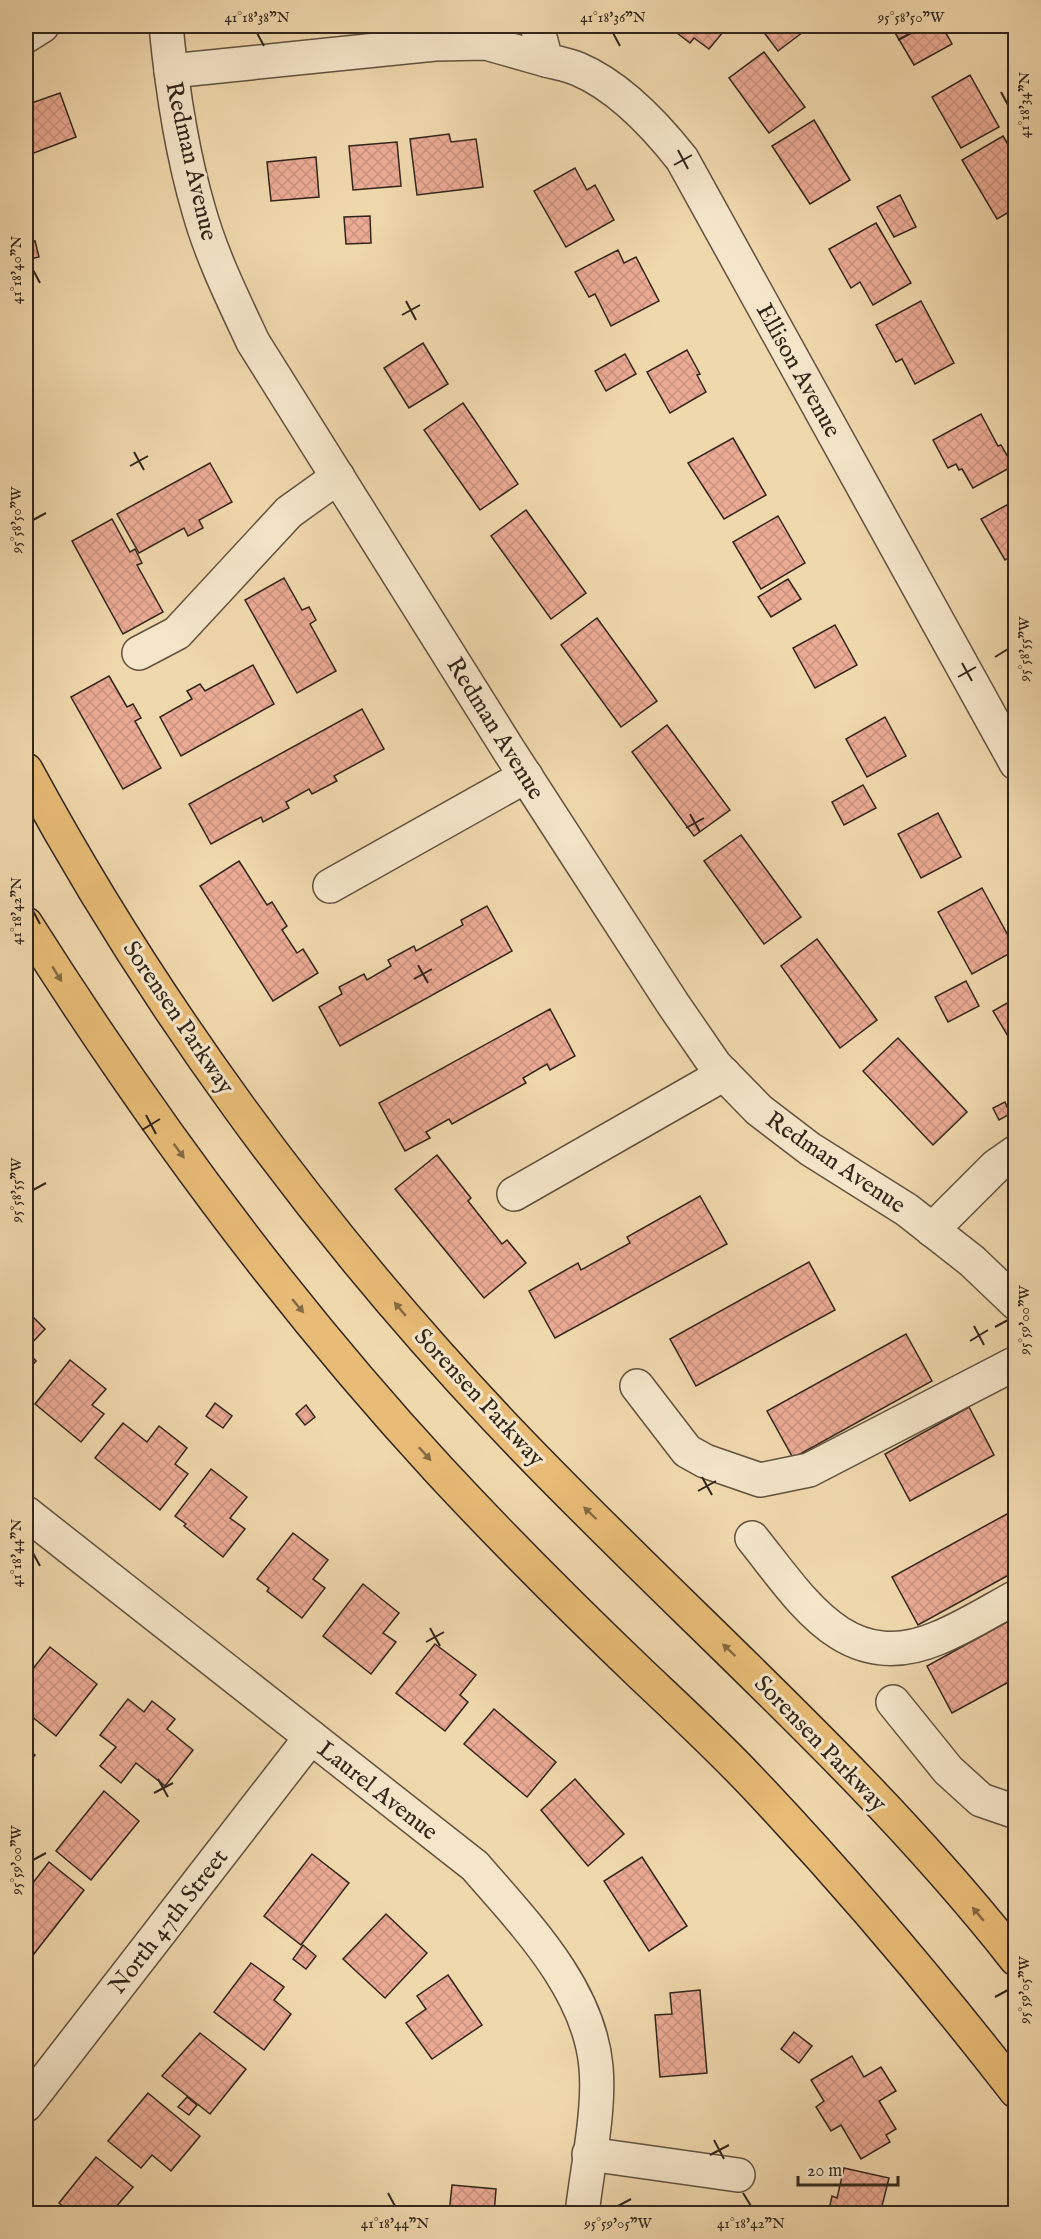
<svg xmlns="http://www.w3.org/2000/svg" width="1041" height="2239" viewBox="0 0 1041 2239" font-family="'IM FELL English',serif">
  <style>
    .building { fill: url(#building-cross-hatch); stroke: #32261a; stroke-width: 1.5 }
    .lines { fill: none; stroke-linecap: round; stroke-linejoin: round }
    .minor-casing { stroke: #62523f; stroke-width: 36 }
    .major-casing { stroke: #32261a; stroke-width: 36 }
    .minor { stroke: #f5e6ca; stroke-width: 33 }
    .major { stroke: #e8bc76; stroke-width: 33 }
    .oneway { fill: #846a43 }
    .ticks { fill: none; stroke: #32261a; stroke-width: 2 }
    .labels { text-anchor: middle; stroke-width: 6; stroke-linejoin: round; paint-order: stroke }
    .street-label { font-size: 24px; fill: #32261a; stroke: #f5e6ca }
    .neatline { fill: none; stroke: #32261a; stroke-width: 2 }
    .ticks-label { font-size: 15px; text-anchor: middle; fill: #32261a }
  </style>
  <defs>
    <pattern id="building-cross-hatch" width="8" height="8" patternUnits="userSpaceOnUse" patternTransform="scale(1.5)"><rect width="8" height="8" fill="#ebaa94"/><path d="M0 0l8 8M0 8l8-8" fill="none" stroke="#ca927f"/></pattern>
  </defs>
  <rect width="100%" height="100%" fill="#f0d8ad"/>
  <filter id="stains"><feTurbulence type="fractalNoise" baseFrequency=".00333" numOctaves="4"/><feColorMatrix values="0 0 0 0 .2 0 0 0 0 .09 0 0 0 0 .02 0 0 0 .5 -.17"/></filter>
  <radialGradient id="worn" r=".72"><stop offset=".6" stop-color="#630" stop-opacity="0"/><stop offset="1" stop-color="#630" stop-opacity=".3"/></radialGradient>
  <g class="building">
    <polygon points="668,26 728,26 709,49 694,38 690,43"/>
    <polygon points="769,26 804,26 807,29 778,51 762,30"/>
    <polygon points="891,26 942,26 952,44 914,65"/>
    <polygon points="764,52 805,107 769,133 729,78"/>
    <polygon points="970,75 999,127 961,148 932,97"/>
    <polygon points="60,93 76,137 26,156 26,105"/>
    <polygon points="814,120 850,180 810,204 772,146"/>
    <polygon points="449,134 451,142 476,139 483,187 417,195 410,139"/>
    <polygon points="1003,136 1016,158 1016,208 997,219 962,160"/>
    <polygon points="397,142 401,186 353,190 349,146"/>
    <polygon points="316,157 319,197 271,201 267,162"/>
    <polygon points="575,168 587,190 595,185 614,220 566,247 534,191"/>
    <polygon points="900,195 916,227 894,237 877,207"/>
    <polygon points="370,216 371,243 346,244 344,217"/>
    <polygon points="876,223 911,283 873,305 860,282 851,288 829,249"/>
    <polygon points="35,241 39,257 26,260 26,243"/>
    <polygon points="618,250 624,263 636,257 659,301 611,326 595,294 589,297 575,272"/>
    <polygon points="921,301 954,363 915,384 902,359 896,362 876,325"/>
    <polygon points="423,343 448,384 409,408 384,368"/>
    <polygon points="687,350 700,374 697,375 706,392 670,413 647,372"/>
    <polygon points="625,354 636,374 606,391 595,371"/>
    <polygon points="463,403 518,484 480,510 424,430"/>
    <polygon points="981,414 998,446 1001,445 1013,466 973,488 962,469 959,470 956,464 948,468 933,440"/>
    <polygon points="733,438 766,495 724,519 688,463"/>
    <polygon points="210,463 232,502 199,520 203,528 188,536 184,528 139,553 117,514"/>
    <polygon points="1016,500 1016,570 1008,558 1005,560 981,519"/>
    <polygon points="526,510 586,593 551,619 491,536"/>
    <polygon points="778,516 805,563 761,589 733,542"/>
    <polygon points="112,519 130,552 135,549 142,563 137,565 163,612 123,634 72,541"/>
    <polygon points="284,578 302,610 309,607 316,620 310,624 336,671 297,693 245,600"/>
    <polygon points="788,579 801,599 771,617 758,597"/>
    <polygon points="597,618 657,701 621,727 561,645"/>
    <polygon points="835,625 857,665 815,688 793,648"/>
    <polygon points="253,665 274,704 181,756 160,717 192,699 187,691 200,684 205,691"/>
    <polygon points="109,676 127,707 133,704 141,718 135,721 161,768 123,789 71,697"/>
    <polygon points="362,709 384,749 334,776 337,781 312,794 309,789 286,802 289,808 263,822 261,817 211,844 189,804"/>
    <polygon points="885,717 906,756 867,777 846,739"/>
    <polygon points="667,725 730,810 694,836 632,752"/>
    <polygon points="863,785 876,808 844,825 832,802"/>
    <polygon points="938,813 961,857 921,878 898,834"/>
    <polygon points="741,835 801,917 764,944 704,861"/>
    <polygon points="239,861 267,905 272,902 287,926 282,930 297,953 303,949 318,973 273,1001 200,886"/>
    <polygon points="982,888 1016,950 972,974 938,912"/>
    <polygon points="487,906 512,951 340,1046 319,1007 342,994 339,987 364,974 367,980 391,966 388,960 414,946 416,951 463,925 461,920"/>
    <polygon points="817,939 877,1020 840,1048 781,966"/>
    <polygon points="966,981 979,1006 948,1022 935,997"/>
    <polygon points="1016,998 1016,1048 1015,1048 993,1011"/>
    <polygon points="550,1009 575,1056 550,1070 547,1064 523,1078 526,1083 452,1124 449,1119 426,1132 430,1138 405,1151 379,1103"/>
    <polygon points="898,1038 967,1112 933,1145 863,1071"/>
    <polygon points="1005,1102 1010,1114 999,1120 993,1108"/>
    <polygon points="437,1155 471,1198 468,1201 502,1244 507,1240 526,1263 484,1298 395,1189"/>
    <polygon points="700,1196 727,1244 555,1338 529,1291 578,1263 581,1270 630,1243 627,1237"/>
    <polygon points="809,1262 835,1310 696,1386 670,1339"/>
    <polygon points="26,1310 45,1329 26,1349"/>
    <polygon points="906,1334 932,1381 793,1458 767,1411"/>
    <polygon points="26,1350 36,1361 26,1372"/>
    <polygon points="70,1360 106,1389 92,1405 104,1414 81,1442 35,1404"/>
    <polygon points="215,1403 232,1416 223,1428 206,1416"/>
    <polygon points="306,1405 315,1417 305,1425 296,1414"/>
    <polygon points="969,1407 994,1455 910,1501 885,1454"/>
    <polygon points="123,1423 147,1442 159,1426 187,1448 175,1464 188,1474 160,1510 95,1458"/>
    <polygon points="211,1469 247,1497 230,1518 245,1529 223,1557 184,1526 186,1524 175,1516"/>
    <polygon points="1016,1509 1016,1571 918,1625 892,1577"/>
    <polygon points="293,1533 328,1560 313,1579 325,1588 302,1618 267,1591 269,1588 257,1579"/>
    <polygon points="363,1584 399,1613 383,1633 396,1642 371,1674 323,1636"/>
    <polygon points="1016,1617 1016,1678 952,1713 927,1666"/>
    <polygon points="435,1644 476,1675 460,1695 468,1702 445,1731 396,1693"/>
    <polygon points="50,1647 97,1684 56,1736 26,1712 26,1673 28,1675"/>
    <polygon points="128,1699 144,1712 152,1701 175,1719 167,1729 193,1750 165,1786 136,1763 121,1783 100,1766 116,1747 100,1735"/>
    <polygon points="494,1709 556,1762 527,1797 464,1744"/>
    <polygon points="26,1749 35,1755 26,1768"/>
    <polygon points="575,1779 624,1834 588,1866 541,1810"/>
    <polygon points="104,1791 139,1821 91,1880 56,1851"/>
    <polygon points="312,1854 349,1883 301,1945 264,1916"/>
    <polygon points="642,1857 687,1926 649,1951 604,1881"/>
    <polygon points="49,1862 84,1890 33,1955 26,1948 26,1885 29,1888"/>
    <polygon points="386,1914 427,1953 385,1998 343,1959"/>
    <polygon points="303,1945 316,1956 306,1969 293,1959"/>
    <polygon points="251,1963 284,1987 274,2000 291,2014 264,2050 214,2012"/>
    <polygon points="448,1975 482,2025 432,2059 406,2023 426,2009 417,1996"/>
    <polygon points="700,1990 707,2073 660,2077 655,2015 672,2014 670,1993"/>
    <polygon points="794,2032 812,2046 799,2063 781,2049"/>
    <polygon points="200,2033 246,2069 210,2114 162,2076"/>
    <polygon points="852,2056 864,2077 881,2067 896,2091 879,2101 896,2129 886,2135 890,2142 861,2159 841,2125 831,2131 816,2107 824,2101 811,2080"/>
    <polygon points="148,2093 200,2136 171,2171 152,2155 141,2168 108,2141"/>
    <polygon points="187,2097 197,2105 189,2115 178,2107"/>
    <polygon points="96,2157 133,2187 115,2208 123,2214 72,2214 59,2203"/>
    <polygon points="844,2168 889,2178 880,2214 828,2214 832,2196 837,2198"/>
    <polygon points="452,2185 496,2189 494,2214 449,2214"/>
  </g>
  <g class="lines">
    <defs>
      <g id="minor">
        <path d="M166,26c6,62 15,124 33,185 13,46 34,88 54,131l255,407 165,255 42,61 44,45 51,39 97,61 65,51 44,42"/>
        <path d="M537,26l9,34c11,3 22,5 32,9 40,17 78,57 104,90l334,604"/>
        <polyline points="26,36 42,26"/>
        <polyline points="171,71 435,44 486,43 546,60"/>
        <polyline points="139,653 177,633 289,512 338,477"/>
        <polyline points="330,886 526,776"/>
        <polyline points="514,1194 724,1074"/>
        <polyline points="932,1230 996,1166 1016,1152"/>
        <polyline points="637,1386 687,1451 705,1461 760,1480 809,1470 1016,1363"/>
        <path d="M26,1513l449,353c49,57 114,122 121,201 4,44 -9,102 -14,147"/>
        <path d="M752,1538c50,62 94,139 186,100 27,-11 52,-27 78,-41"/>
        <polyline points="893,1702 948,1770 981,1800 1016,1812"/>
        <polyline points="26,2105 311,1737"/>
        <polyline points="589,2154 738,2175"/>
      </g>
      <g id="major">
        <path d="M26,770c126,233 289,456 471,649 171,182 364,343 519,540"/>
        <path d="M26,924c122,193 258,378 413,546 65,70 132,137 201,203 37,35 75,70 110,107 94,99 182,203 266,311"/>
      </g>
    </defs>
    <use href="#minor" class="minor-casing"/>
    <use href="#major" class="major-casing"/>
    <use href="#minor" class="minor"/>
    <use href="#major" class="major"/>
  </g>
  <defs><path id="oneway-solid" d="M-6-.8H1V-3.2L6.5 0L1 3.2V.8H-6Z" transform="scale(1.5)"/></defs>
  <g class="oneway">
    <use href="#oneway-solid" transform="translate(57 974) rotate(58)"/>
    <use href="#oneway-solid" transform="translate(179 1151) rotate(54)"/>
    <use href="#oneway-solid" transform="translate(298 1306) rotate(50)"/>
    <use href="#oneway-solid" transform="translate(400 1309) rotate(-130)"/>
    <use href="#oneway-solid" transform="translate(425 1454) rotate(48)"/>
    <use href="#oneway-solid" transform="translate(590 1513) rotate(-136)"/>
    <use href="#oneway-solid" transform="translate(729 1650) rotate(-136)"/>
    <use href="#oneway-solid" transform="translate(978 1914) rotate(-130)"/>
  </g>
  <path class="ticks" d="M257,33l7,13M613,33l7,13M898,40l13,-7M1001,92l7,13M678,150l10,19M674,165l18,-10M33,270l7,13M406,301l10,19M402,315l18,-10M134,452l10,18M130,466l18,-10M33,520l13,-7M995,657l13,-8M962,663l10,18M958,677l18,-10M690,814l10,18M686,828l18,-10M33,911l7,13M418,965l10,18M414,979l18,-10M146,1115l10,19M142,1130l18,-11M33,1190l13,-7M974,1326l10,19M995,1327l13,-7M970,1341l18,-11M702,1477l10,18M698,1491l18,-10M33,1553l7,13M430,1628l10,18M426,1642l18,-10M158,1779l10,18M154,1793l19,-10M33,1860l13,-7M995,1997l13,-7M714,2140l10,19M710,2155l19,-10M388,2193l7,13M743,2193l8,13M618,2206l13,-7"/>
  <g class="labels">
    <g class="street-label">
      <text transform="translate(192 161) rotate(77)" y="8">Redman Avenue</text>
      <text transform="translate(799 370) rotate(61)" y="8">Ellison Avenue</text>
      <text transform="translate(496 728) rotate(58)" y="8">Redman Avenue</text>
      <text transform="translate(179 1017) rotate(56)" y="8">Sorensen Parkway</text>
      <text transform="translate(836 1162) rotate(34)" y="8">Redman Avenue</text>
      <text transform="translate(480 1397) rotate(47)" y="8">Sorensen Parkway</text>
      <text transform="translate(821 1743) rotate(46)" y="8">Sorensen Parkway</text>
      <text transform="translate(378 1790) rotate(38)" y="8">Laurel Avenue</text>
      <text transform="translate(168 1921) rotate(-52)" y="8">North 47th Street</text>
    </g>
  </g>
  <rect width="1041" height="2239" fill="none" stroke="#f0d8ad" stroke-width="66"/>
  <path d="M798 2176v9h100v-9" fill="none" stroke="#32261a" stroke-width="3"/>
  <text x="807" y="2176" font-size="18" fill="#32261a" stroke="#f5e6ca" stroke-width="4.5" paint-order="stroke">20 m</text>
  <rect x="33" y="33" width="975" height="2173" class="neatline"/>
  <g class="ticks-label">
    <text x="257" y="22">41°18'38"N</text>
    <text x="613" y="22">41°18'36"N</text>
    <text x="911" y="22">95°58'50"W</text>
    <text transform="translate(1024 105) rotate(-90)" y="5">41°18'34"N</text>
    <text transform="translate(16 270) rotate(-90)" y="5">41°18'40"N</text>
    <text transform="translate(16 520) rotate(-90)" y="5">95°58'50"W</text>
    <text transform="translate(1024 649) rotate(-90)" y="5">95°58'55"W</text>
    <text transform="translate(16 911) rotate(-90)" y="5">41°18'42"N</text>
    <text transform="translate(16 1190) rotate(-90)" y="5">95°58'55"W</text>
    <text transform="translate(1024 1320) rotate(-90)" y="5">95°59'00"W</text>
    <text transform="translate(16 1553) rotate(-90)" y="5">41°18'44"N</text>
    <text transform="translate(16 1860) rotate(-90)" y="5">95°59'00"W</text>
    <text transform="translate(1024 1990) rotate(-90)" y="5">95°59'05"W</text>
    <text x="395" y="2228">41°18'44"N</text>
    <text x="618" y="2228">95°59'05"W</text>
    <text x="751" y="2228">41°18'42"N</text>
  </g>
  <rect width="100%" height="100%" filter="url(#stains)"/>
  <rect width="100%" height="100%" fill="url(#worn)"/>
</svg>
